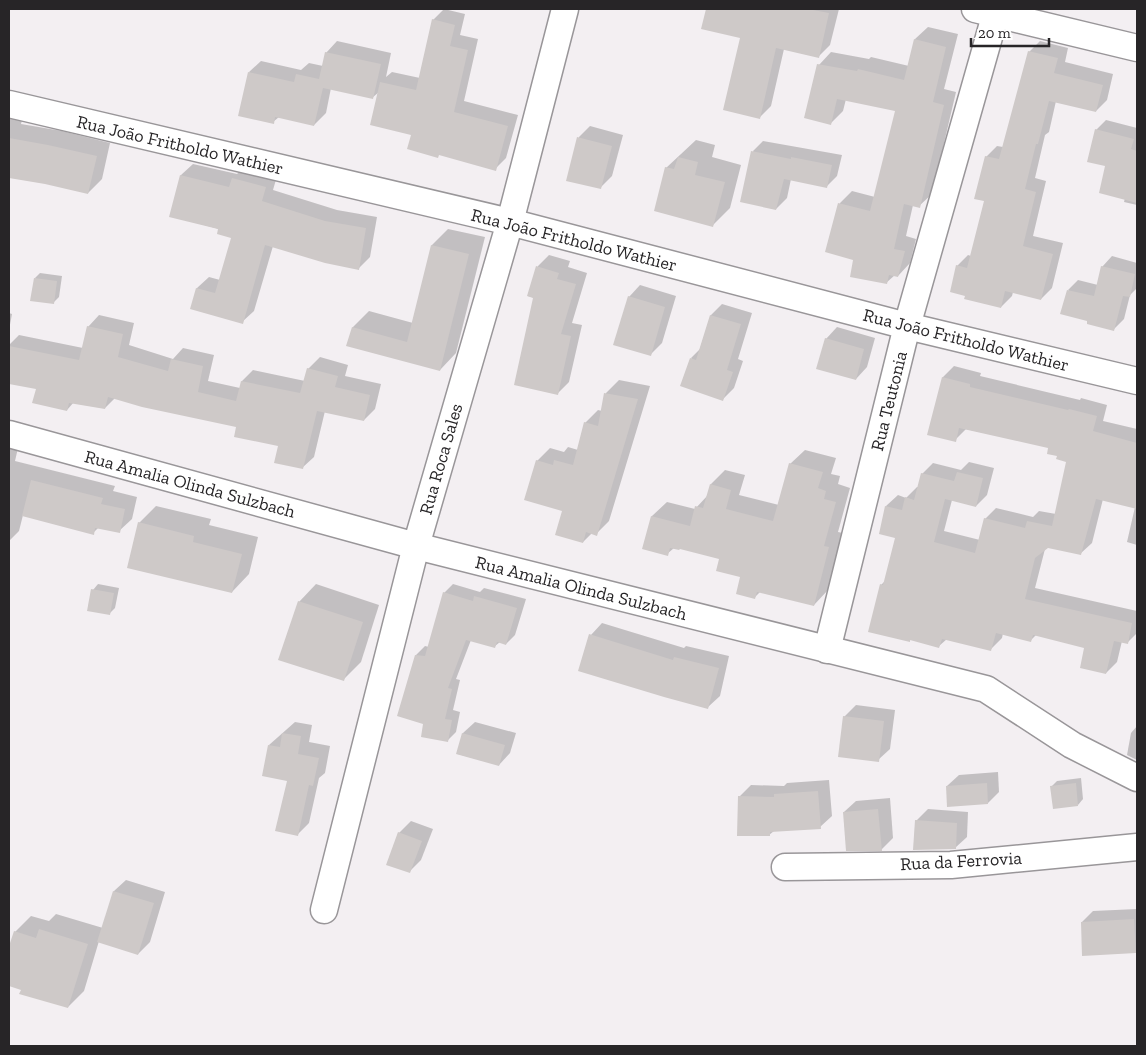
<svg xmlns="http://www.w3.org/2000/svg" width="1146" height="1055" viewBox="0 0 1146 1055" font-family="'Zilla Slab',serif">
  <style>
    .shadow { fill: #0003 }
    .building { fill: #cec9c8 }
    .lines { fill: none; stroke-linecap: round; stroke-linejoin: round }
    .minor-casing { stroke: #999699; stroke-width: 29 }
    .minor { stroke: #fff; stroke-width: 26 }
    .labels { text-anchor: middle; stroke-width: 4; stroke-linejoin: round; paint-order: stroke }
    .street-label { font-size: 18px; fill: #272527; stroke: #fff }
  </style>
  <rect width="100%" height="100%" fill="#f3eff2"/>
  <g class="shadow">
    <polygon points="444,9 465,14 460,35 478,39 464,101 518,115 506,158 495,169 440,154 412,134 379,92 372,98 331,88 326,113 314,125 279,117 273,122 249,72 261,61 301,70 309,63 323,66 326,53 337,41 391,53 386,77 392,72 420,78 433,20"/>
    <polygon points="708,9 839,9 830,45 818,57 784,49 771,106 759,118 741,37 707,10"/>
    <polygon points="928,27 958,34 944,89 956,92 932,194 919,206 913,205 906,236 916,239 910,263 898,276 895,275 886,283 855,259 826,251 840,203 852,191 875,197 897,110 846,99 843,111 831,123 819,65 831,52 869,59 871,57 909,66 915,39"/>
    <polygon points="1040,41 1068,48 1065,62 1113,74 1107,100 1096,111 1056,101 1049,132 1045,135 1035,178 1046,181 1033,236 1063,243 1052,288 1041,299 1013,292 1012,296 1001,307 957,266 968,255 971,256 985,200 986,157 997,146 1003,147 1029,52"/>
    <polygon points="9,104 25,108 21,124 62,131 110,143 102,179 88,193 45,182 9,177 9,178"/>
    <polygon points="1106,120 1137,128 1137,205 1124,202 1125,198 1107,165 1096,130"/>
    <polygon points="590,126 623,135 612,176 600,188 568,180 579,137"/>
    <polygon points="696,140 715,145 712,157 741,165 730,208 713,225 666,168"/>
    <polygon points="763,141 842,155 837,176 826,187 791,179 787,198 776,209 753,151"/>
    <polygon points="193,164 237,174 244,167 277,176 273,190 337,210 377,217 370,257 359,268 273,246 254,311 242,322 192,308 197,288 209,277 220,280 232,237 219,229 171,216 181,175"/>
    <polygon points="448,229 485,237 456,353 440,370 348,345 353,327 369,311 413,323 432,245"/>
    <polygon points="549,255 570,261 568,267 587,273 572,323 582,325 569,382 557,394 535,298 528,296 538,266"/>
    <polygon points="1112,256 1137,263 1137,288 1130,295 1124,319 1114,329 1068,290 1078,280 1098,285 1102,267"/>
    <polygon points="40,273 62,276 59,297 53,303 35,278"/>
    <polygon points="640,285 676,296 662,343 650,355 629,297"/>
    <polygon points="722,304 752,313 738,359 743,361 734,388 723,399 691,358 700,349 711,315"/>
    <polygon points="9,313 12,314 9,330"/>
    <polygon points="99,315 134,323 129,345 173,359 183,348 214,355 208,381 240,388 242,381 253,370 305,381 308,369 320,357 348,365 345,376 381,384 375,409 364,420 325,411 314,457 302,468 279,445 237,426 115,398 105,408 74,402 67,410 37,388 9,383 9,345 19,335 83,348 88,327"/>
    <polygon points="837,327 875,338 867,367 856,379 826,339"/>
    <polygon points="954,366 981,373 980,376 1080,400 1081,398 1107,405 1103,421 1137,429 1137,545 1127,542 1135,507 1103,499 1092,543 1080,554 1048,547 1045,549 1035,588 1137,611 1137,633 1128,642 1122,641 1117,662 1106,673 1086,647 1036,635 1031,640 1003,633 1002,638 991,649 947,639 939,646 912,639 909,641 881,585 885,581 896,537 886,506 898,495 906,498 917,487 919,487 922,474 933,463 961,470 969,462 994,468 987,495 976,506 952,500 944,531 980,540 985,519 996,508 1033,517 1039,511 1056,514 1067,461 1050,447 966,429 955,440 929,434 943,377"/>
    <polygon points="619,380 650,386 609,521 596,534 592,533 583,542 537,461 550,448 564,452 568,447 578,450 585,423 598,410 602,411 606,393"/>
    <polygon points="9,446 18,448 15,461 115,486 113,491 137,497 132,519 119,531 99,527 93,533 23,515 19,531 9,541"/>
    <polygon points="805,450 836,458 831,474 840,476 838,484 850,488 838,532 843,533 828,590 814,605 761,591 755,597 742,576 721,558 680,548 674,548 667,554 643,548 652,516 667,502 695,509 708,495 711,484 725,470 745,475 739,495 779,505 790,464"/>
    <polygon points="156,506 211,519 209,525 258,537 249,574 232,592 139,523"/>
    <polygon points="98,584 119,588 115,608 109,614 93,590"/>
    <polygon points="316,584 379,605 361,662 343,680 299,602"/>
    <polygon points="453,584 480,592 484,588 526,599 515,635 506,644 500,642 495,646 471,640 456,679 460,680 453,710 460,712 456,732 447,741 425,723 416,655 425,646 429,647 444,593"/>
    <polygon points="602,623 684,648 686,646 729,656 720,696 708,707 591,635"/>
    <polygon points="856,705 895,710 890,749 878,760 844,717"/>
    <polygon points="295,722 312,725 309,742 330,746 325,773 319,778 309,823 297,835 288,780 269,745"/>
    <polygon points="475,722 516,733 510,753 499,765 458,754 463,733"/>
    <polygon points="1137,726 1137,760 1127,755 1131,733"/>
    <polygon points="998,772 999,792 988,803 947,786 959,775"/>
    <polygon points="1081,778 1083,799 1078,805 1052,786 1057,781"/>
    <polygon points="829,780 832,816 820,827 774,831 769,835 739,797 751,785 784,786 787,783"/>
    <polygon points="890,798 893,838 881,850 844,812 856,801"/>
    <polygon points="928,809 968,812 967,837 955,848 916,821"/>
    <polygon points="411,821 433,829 421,860 409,872 399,833"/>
    <polygon points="126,880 165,892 150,942 138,954 99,941 84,991 68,1007 9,984 9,950 15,932 31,916 49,921 56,914 103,928 114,891"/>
    <polygon points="1137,909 1137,950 1135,952 1082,922 1093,911"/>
  </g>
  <g class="building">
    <polygon points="706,9 808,9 829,13 819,58 776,48 760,119 723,110 740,38 701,29"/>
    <polygon points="432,19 455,25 450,46 468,50 454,112 508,126 496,171 439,155 438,158 407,149 411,135 370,125 380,82 416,90"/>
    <polygon points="914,39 946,47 933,102 944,105 920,208 904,204 894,249 905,251 898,277 889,275 887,284 850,277 853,260 825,252 838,203 870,211 895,111 837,99 831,125 804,118 817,64 857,71 858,69 904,80"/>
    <polygon points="1028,51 1058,58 1054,73 1103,85 1096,112 1049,101 1038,144 1036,144 1025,189 1036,192 1023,246 1053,254 1041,300 1005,291 1001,308 964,299 965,296 950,292 956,265 967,268 984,201 974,199 985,156 999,159"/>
    <polygon points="325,52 381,64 373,99 323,88 314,126 275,117 274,124 238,116 248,72 294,82 296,74 319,79"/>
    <polygon points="1095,129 1134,139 1131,149 1137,151 1137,203 1099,193 1105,166 1087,162"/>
    <polygon points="577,137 612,146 601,189 566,181"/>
    <polygon points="9,138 48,145 97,156 88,194 45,184 9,178"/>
    <polygon points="751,151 791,159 791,157 832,165 827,188 784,179 776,210 740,202"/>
    <polygon points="678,157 698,162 695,175 725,182 713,227 654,211 665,167 674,169"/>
    <polygon points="180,175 229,187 232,178 266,187 262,201 325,221 366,228 359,270 325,263 265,245 243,324 190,309 196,288 215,293 231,238 217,234 218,229 169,217"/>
    <polygon points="431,245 469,254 440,371 346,346 352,327 407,342"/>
    <polygon points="536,266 559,273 557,279 576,284 561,334 571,336 558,395 514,385 533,298 527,296"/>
    <polygon points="1101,266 1135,274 1130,297 1123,296 1114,331 1087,324 1087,321 1060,314 1067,290 1094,296"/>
    <polygon points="34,278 57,281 54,304 30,301"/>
    <polygon points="628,296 665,307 651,356 613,345"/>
    <polygon points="710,315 741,324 727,370 733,372 723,401 680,386 690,358 696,360"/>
    <polygon points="87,326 123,334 118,357 168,371 171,359 203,366 198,392 236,401 241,381 300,393 307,368 338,376 335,387 370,395 364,421 317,411 303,469 274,463 278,446 234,437 236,427 142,407 108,397 105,409 69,403 67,411 32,403 36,389 9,384 9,346 79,360"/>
    <polygon points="825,338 864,349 856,380 816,369"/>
    <polygon points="942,377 970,384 970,387 1068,410 1069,409 1097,416 1093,431 1137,443 1137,509 1096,499 1081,555 1048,548 1035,558 1025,599 1132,623 1128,644 1114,641 1106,674 1080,668 1084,648 1033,635 1031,642 996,633 991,651 942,639 939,648 910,640 910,642 868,632 880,584 883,585 895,538 879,534 885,506 902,510 905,497 914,500 921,473 954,481 957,472 983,478 976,507 945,499 934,542 975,553 984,518 1025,528 1027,521 1052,526 1066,462 1056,459 1057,456 1047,454 1048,448 959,428 956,442 927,435"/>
    <polygon points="604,393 638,399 597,536 586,532 583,543 555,535 562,511 524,500 536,460 553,465 554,460 573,465 584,422 598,426"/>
    <polygon points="789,463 823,472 818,488 826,491 824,499 836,502 824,546 829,547 814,606 757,592 755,599 736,594 740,577 716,571 719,559 680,549 679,550 670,548 668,556 642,549 651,516 690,526 695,506 703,508 710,484 731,490 726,509 773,521"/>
    <polygon points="31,480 103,498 101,504 125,509 120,533 95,528 94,535 22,516"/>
    <polygon points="138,522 194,536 193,542 242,554 232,593 127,568"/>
    <polygon points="91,589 114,593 110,615 87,611"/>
    <polygon points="443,592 473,601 474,596 517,608 506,645 497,642 495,648 466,640 448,688 452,689 445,719 452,720 448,742 421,737 423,724 397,716 415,655 425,656"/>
    <polygon points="298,601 363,622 344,681 278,660"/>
    <polygon points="589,634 673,660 674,657 719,668 708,709 664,697 578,671"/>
    <polygon points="843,716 884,721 879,762 838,757"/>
    <polygon points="282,733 301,736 298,754 319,758 313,786 309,785 298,836 275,831 287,781 262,776 268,745 280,747"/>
    <polygon points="462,733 505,745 499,766 456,754"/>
    <polygon points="987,783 988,804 947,807 946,786"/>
    <polygon points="1076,783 1078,806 1053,809 1050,786"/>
    <polygon points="818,791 821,829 770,832 770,836 737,836 738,796 774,797 774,794"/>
    <polygon points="878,809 882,851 846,851 843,812"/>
    <polygon points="915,820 957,823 956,849 913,850"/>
    <polygon points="398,832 422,841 410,873 386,865"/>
    <polygon points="113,891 154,903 138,955 97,942"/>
    <polygon points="1134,919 1136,953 1082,956 1081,922"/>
    <polygon points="39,929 88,944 68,1008 19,994 21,990 9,986 9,946 14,931 36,938"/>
  </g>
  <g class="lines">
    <defs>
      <g id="minor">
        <polyline points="975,9 1137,48"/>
        <polyline points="9,104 510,222 907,326 1137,381"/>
        <polyline points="9,434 416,546 986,689 1072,745 1137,778"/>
        <polyline points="827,650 907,326 997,9"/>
        <polyline points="785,867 951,865 1137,847"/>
        <polyline points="324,910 416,546 510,222 565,9"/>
      </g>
    </defs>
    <use href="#minor" class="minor-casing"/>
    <use href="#minor" class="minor"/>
  </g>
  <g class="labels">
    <g class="street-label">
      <text transform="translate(180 145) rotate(13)" y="6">Rua João Fritholdo Wathier</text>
      <text transform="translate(574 240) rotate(14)" y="6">Rua João Fritholdo Wathier</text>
      <text transform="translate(966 340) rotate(14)" y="6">Rua João Fritholdo Wathier</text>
      <text transform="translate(889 401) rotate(-76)" y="6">Rua Teutonia</text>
      <text transform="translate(441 459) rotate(-74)" y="6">Rua Roca Sales</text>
      <text transform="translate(190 484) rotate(15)" y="6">Rua Amalia Olinda Sulzbach</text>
      <text transform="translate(581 588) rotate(14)" y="6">Rua Amalia Olinda Sulzbach</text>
      <text transform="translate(961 861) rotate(-3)" y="6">Rua da Ferrovia</text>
    </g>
  </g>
  <rect width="1146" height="1055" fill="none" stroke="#272527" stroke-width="20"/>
  <path d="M971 38v8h78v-8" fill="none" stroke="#272527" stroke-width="2.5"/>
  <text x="978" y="38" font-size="15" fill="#272527" stroke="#ffffff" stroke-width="4" paint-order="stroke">20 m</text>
</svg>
